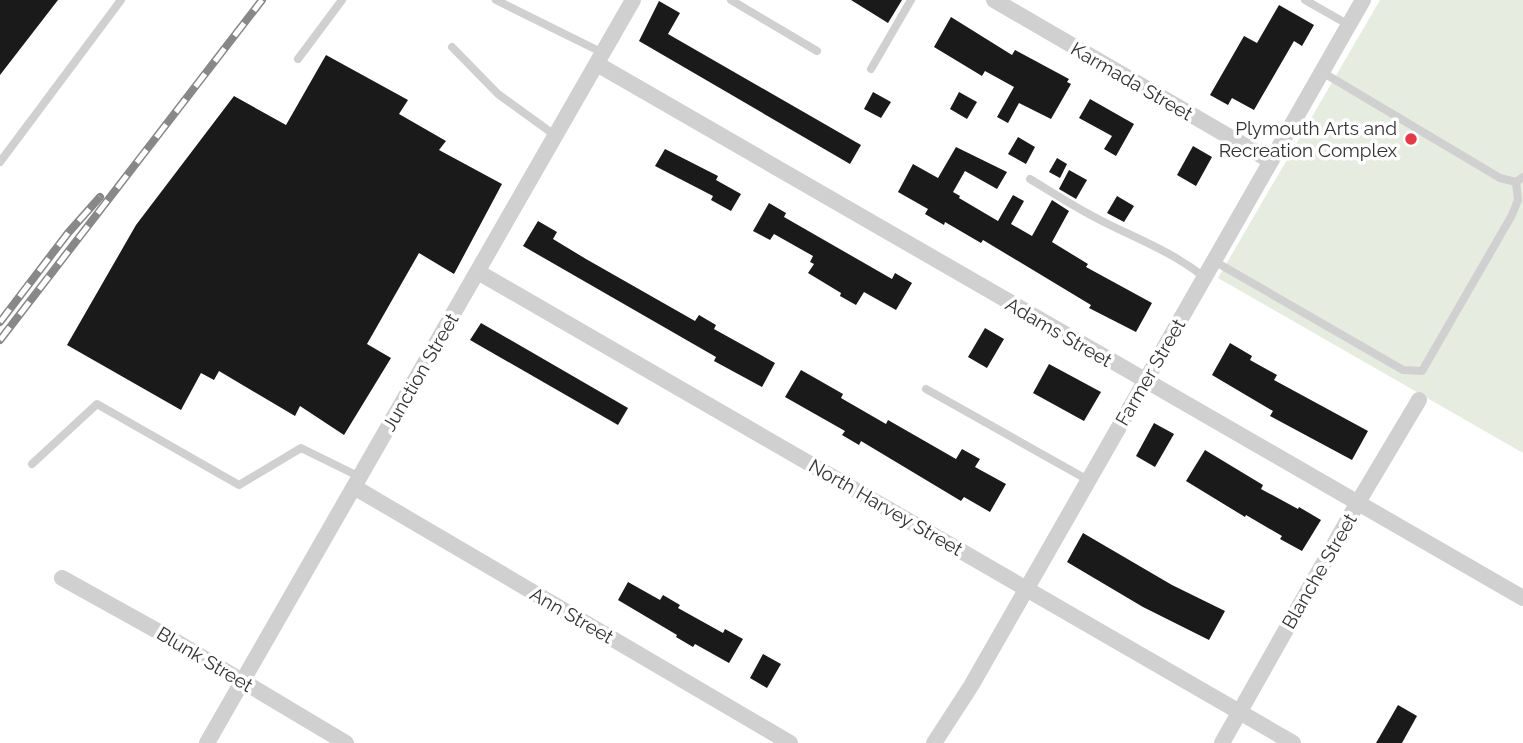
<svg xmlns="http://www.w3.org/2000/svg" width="1523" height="743" viewBox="0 0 1523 743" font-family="Raleway,sans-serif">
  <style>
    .green { fill: #e6ecdf }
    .building { fill: #1a1a1a }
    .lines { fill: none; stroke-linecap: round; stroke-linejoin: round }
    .service { stroke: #d0d0d0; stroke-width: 8 }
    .minor { stroke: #d0d0d0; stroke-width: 16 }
    .rail-casing { stroke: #888; stroke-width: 8 }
    .rail { stroke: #fff; stroke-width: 5; stroke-dasharray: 16; stroke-linecap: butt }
    .poi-dot { fill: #e63946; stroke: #fff; stroke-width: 2.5 }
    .labels { text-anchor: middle; stroke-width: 7; stroke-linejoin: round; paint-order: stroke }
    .street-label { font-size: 19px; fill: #333; stroke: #fff }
    .poi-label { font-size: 19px; fill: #333; stroke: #fff; text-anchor: end }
  </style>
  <rect width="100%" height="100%" fill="#fff"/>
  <polygon class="green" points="1380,0 1523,0 1523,453 1218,278"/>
  <g class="building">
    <polygon points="0,0 58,0 0,75"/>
    <polygon points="851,0 902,0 888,23"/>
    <polygon points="659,1 680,13 668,34 861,145 850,164 639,41"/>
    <polygon points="1279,5 1314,25 1302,46 1294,41 1254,110 1232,98 1228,105 1210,95 1244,36 1257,43"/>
    <polygon points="951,17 1012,55 1015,50 1069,79 1067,82 1071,84 1051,119 1019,103 1008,123 997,117 1014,87 985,71 982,76 934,47"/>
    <polygon points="326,55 408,100 399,114 446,141 439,150 502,184 454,274 419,253 367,344 391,358 344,435 300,406 295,416 219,371 214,380 201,373 181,410 67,345 136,225 234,96 286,125"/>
    <polygon points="873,92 891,102 881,118 864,109"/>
    <polygon points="959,92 977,102 967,119 950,109"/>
    <polygon points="1090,99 1134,124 1116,156 1104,149 1112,136 1079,118"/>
    <polygon points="1018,137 1035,147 1026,164 1008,154"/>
    <polygon points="1193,146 1212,157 1196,186 1177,175"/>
    <polygon points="956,147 1007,172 997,189 965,171 953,192 960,196 959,198 998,221 1013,195 1024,201 1011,224 1032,236 1052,200 1069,211 1052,242 1088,264 1086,267 1152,303 1136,332 1089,308 1091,305 983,240 981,243 945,222 944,225 925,214 928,209 898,192 913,164 938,178"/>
    <polygon points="665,149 718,176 716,180 741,194 731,211 711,200 713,196 655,166"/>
    <polygon points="1057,158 1067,164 1060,178 1049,172"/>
    <polygon points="1069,170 1087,180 1076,199 1059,189"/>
    <polygon points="1117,196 1134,206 1124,222 1107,213"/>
    <polygon points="769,203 786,213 784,217 892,279 895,273 912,283 896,310 864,292 856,305 840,296 841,293 808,273 814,264 810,262 813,256 774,234 770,240 753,231"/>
    <polygon points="538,221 557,232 553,239 586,259 695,321 699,315 716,325 714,329 775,363 762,387 714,361 716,357 523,246"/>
    <polygon points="481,323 628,408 618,425 470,340"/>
    <polygon points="985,328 1004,339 987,368 968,357"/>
    <polygon points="1230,343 1252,356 1250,360 1277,375 1274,380 1368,431 1352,460 1270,416 1273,411 1212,375"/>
    <polygon points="1049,364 1101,392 1084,421 1033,393"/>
    <polygon points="801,370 843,394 841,398 886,424 888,420 956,459 962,449 980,459 975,467 1006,484 990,512 964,497 961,501 861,441 859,445 842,435 845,431 785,397"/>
    <polygon points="1154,423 1174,434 1155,467 1136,456"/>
    <polygon points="1205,450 1263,485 1261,489 1298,509 1299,507 1321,520 1302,551 1280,539 1282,536 1246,515 1245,517 1186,481"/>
    <polygon points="1083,533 1172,585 1225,611 1209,640 1143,607 1067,562"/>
    <polygon points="628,582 660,600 663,595 680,605 678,608 723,633 725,629 743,639 729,663 695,644 693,647 676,637 677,635 618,600"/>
    <polygon points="763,654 781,664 767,688 750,678"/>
    <polygon points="1398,705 1417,716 1402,743 1376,743"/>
  </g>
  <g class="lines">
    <g class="service">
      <polyline points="496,0 603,53"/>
      <polyline points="731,0 817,51"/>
      <polyline points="1305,0 1349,25"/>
      <polyline points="452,47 498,94 556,136"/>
      <polyline points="298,59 342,0"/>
      <polyline points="871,69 911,0"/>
      <polyline points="1322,72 1500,178 1516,182 1523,177"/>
      <polyline points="0,162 121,0"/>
      <path d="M1030,179c23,14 46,29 70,41 37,19 71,31 104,57"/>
      <polyline points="1214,261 1403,370 1422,371 1512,215 1518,200 1516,182"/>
      <polyline points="926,389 1088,480"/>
      <polyline points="32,464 97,404 239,485 301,448 360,477"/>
    </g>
    <g class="minor">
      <polyline points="994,0 1271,161"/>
      <polyline points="597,64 1523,598"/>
      <polyline points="478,272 1293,743"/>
      <polyline points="354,487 790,743"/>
      <polyline points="62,578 170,638 346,743"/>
      <polyline points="207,743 633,0"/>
      <polyline points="934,743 971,686 1363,0"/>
      <polyline points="1222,743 1357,504 1419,400"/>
    </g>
    <defs>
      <g id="rail">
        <polyline points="0,322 68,233 100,197"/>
        <polyline points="0,340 262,0"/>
      </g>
    </defs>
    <use href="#rail" class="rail-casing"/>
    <use href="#rail" class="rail"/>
  </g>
  <circle class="poi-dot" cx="1411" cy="139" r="7"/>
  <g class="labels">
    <g class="street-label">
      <text transform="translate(1132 81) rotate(30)" y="7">Karmada Street</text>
      <text transform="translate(1059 332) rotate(30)" y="7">Adams Street</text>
      <text transform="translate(420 372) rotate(-60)" y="7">Junction Street</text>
      <text transform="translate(1150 372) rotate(-60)" y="7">Farmer Street</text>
      <text transform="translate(886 507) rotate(30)" y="7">North Harvey Street</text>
      <text transform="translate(1319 571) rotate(-60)" y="7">Blanche Street</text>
      <text transform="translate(572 615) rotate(30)" y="7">Ann Street</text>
      <text transform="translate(205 659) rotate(31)" y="7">Blunk Street</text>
    </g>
    <g class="poi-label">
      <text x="1397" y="135">Plymouth Arts and<tspan x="1397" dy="22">Recreation Complex</tspan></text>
    </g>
  </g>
</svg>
